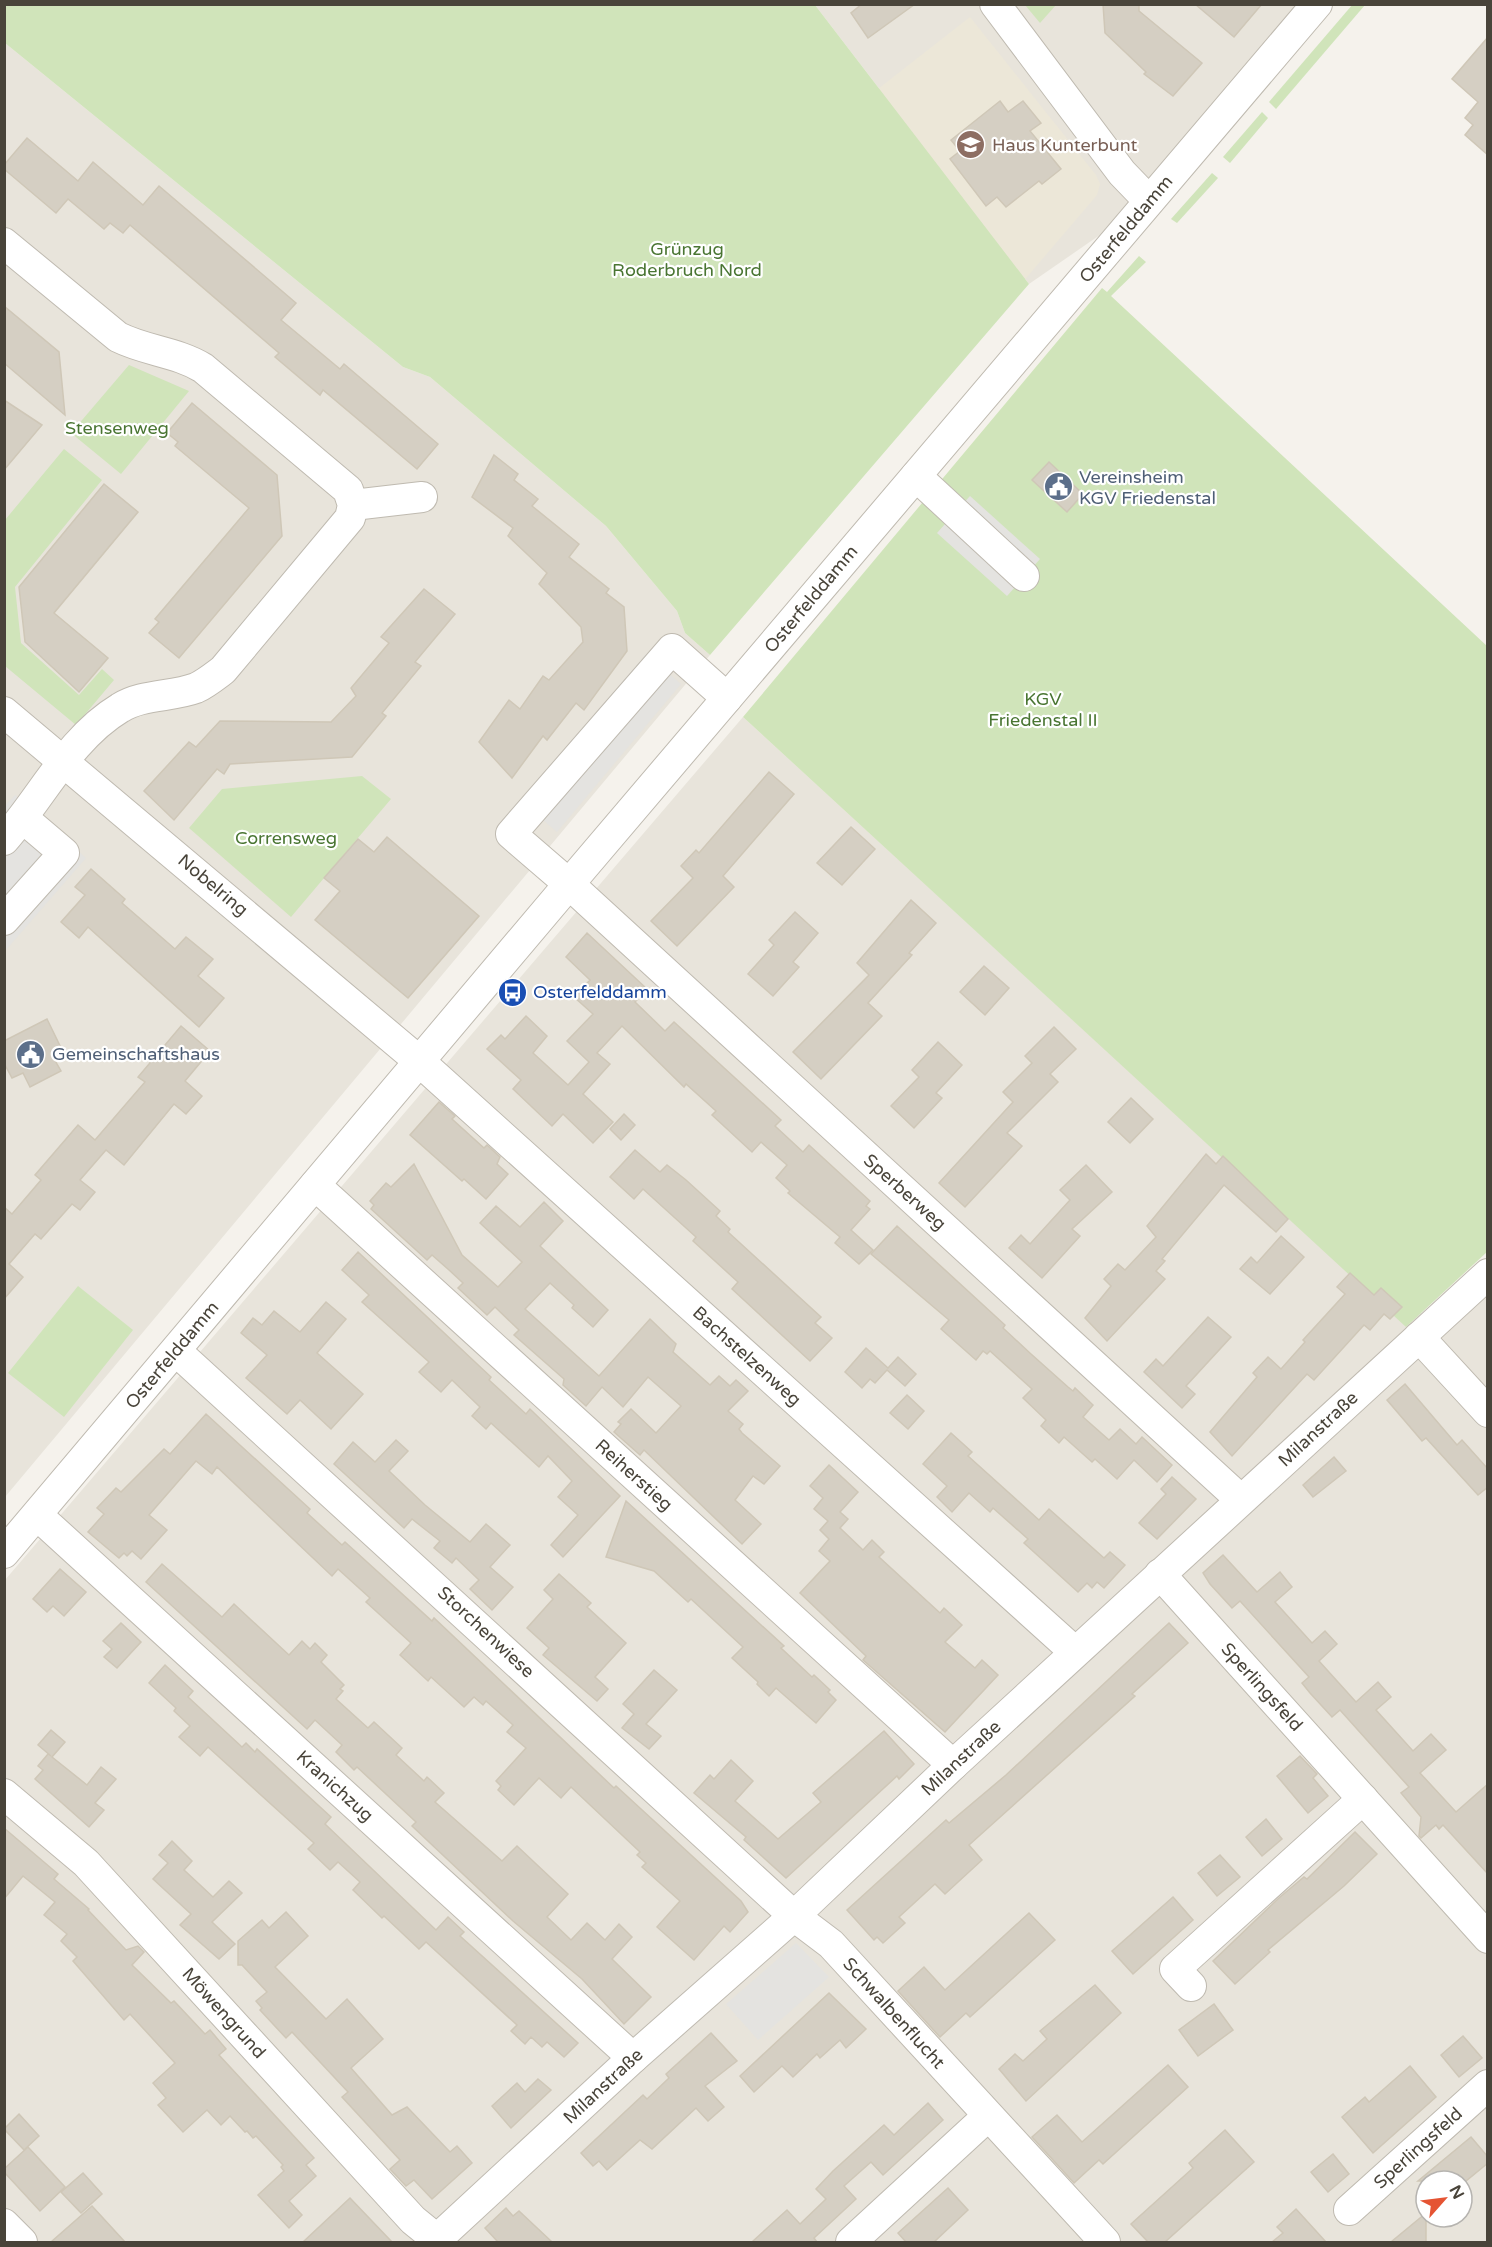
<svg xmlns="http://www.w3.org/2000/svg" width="1492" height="2247" viewBox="0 0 1492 2247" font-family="'Varela Round',sans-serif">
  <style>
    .residential { fill: #e8e4db; fill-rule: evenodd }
    .education { fill: #ece7d8 }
    .green { fill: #d0e4ba }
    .parking { fill: #e4e3e0 }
    .building { fill: #d5cfc3; stroke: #cfc7b7; stroke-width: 1.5 }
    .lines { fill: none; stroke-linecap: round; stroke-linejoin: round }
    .minor-casing { stroke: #bfbab0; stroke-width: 32 }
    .minor { stroke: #fff; stroke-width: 30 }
    .labels { text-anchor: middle; stroke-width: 4.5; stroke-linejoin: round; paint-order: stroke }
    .education-label { font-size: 18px; fill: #785e54; stroke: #fff; text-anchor: start }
    .street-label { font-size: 18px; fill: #49443a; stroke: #fff }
    .park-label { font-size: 18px; fill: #497532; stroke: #fff }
    .service-label { font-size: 18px; fill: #4e5e75; stroke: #fff; text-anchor: start }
    .transit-label { font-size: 18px; fill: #164399; stroke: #fff; text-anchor: start }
  </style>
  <rect width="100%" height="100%" fill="#f5f2ec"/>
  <g class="residential">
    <polygon points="815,5 1317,5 1149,201 1029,284"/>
    <polygon points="5,43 403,367 430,377 606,526 677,611 685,633 710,655 5,1497"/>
    <path d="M743,717l663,609 15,-13 18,20 48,-43v952h-1482v-662zM1426,2181h36v36h-36z"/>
  </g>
  <polygon class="education" points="970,17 1096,175 1100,184 1097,195 1009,298 846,114"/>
  <g class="green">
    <polygon points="1353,4 1365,5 1276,109 1269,102"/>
    <polygon points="4,5 815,5 1029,284 710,655 685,633 677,611 606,526 430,377 403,367 5,43"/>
    <polygon points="1025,5 1056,5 1040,23"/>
    <polygon points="1262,112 1268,118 1230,163 1223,157"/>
    <polygon points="1212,173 1218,178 1177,223 1171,219"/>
    <polygon points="1139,256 1146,262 1111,296 1487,646 1487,1252 1406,1327 743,717 1102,288 1107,292"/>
    <polygon points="129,365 189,391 121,474 71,433"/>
    <polygon points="64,449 102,480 15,587 21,643 79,695 102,669 114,680 76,725 5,666 5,520"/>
    <polygon points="362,776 391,799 291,917 189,828 222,789"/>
    <polygon points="78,1286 133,1330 64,1417 8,1373"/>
  </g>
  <g class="parking">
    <polygon points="970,496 1040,559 1007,596 937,533"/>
    <polygon points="646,654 681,684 557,832 522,802"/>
    <polygon points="15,795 86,858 5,951 5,806"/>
    <polygon points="796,1943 829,1977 758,2040 726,2004"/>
  </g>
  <g class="building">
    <polygon points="862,4 915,4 868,38 851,13"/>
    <polygon points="1103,4 1139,4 1139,11 1202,63 1173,96 1144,74 1146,72 1105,33"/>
    <polygon points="1195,4 1262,4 1234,37"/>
    <polygon points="1488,37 1488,155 1465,135 1473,125 1465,118 1478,102 1452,79"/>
    <polygon points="1000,101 1008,112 1023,101 1041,123 1030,131 1061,169 1042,184 1039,181 1006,207 997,197 986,206 950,159 960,151 951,140"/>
    <polygon points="27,138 78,181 93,162 143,205 159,186 296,303 281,320 340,369 344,364 438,444 417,469 323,390 320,395 275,357 279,353 130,225 123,233 110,223 104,229 68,199 56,213 4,169 4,165"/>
    <polygon points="4,306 59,352 65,415 4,363"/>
    <polygon points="4,400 42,425 4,470"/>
    <polygon points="192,403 277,475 282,536 179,658 149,633 159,622 155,619 249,508 175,446 178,442 167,433"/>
    <polygon points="494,455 518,474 514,480 538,499 532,506 579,544 569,557 609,589 606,593 624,607 627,651 584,710 576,703 547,740 543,736 512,778 479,742 509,700 520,709 543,676 549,680 583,642 581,627 539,584 547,573 508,536 513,528 472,497"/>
    <polygon points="1049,462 1083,494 1067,512 1032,480"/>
    <polygon points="104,484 138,512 54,613 108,658 79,692 25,642 19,587"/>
    <polygon points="424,589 455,614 415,662 421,666 382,713 386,716 352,757 230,764 224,774 217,769 174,820 144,791 189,742 196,747 220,721 331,722 356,696 351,688 389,643 381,637"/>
    <polygon points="769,772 794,794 723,876 734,887 677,946 651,921 693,878 681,866 696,850 699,853"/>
    <polygon points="851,827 875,849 842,885 817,863"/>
    <polygon points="387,837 479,916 408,998 315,920 340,891 324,878 358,839 374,852"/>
    <polygon points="91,869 125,899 122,903 175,949 186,937 213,959 198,976 224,998 199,1027 88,927 79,938 61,922 85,895 75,887"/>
    <polygon points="911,900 936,923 909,953 912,955 868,1003 882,1016 821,1079 793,1052 869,975 857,963"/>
    <polygon points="795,912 818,933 793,962 799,967 773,996 748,974 774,945 769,940"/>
    <polygon points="587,933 647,989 635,1002 665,1031 674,1022 781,1120 775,1126 803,1152 809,1145 870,1201 866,1206 870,1209 851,1230 873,1250 859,1264 835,1243 840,1237 788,1193 790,1191 776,1178 787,1165 761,1142 752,1152 712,1115 716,1111 686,1084 684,1087 622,1026 597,1053 610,1064 583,1094 613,1122 593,1143 563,1114 552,1126 513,1089 521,1080 487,1049 501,1035 505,1039 526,1016 547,1036 533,1053 568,1085 589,1062 567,1041 593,1014 574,997 590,980 566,957"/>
    <polygon points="984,966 1009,988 985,1015 960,992"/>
    <polygon points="47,1019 63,1052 53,1057 61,1071 30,1087 23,1073 12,1078 4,1063 4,1041"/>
    <polygon points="181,1026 210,1051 185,1081 202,1096 186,1114 174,1104 124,1165 106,1150 80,1180 95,1192 80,1210 72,1204 41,1239 35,1234 9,1264 23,1277 4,1299 4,1207 12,1214 41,1180 35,1175 78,1125 95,1140 145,1082 138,1077"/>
    <polygon points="1054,1027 1076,1049 1050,1074 1058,1082 1007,1133 1022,1146 965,1207 939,1183 1013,1102 1003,1092 1032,1063 1025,1056"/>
    <polygon points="938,1042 962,1065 936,1093 942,1098 914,1128 891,1106 919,1077 912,1070"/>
    <polygon points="1131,1098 1153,1119 1130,1143 1108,1122"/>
    <polygon points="439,1102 455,1116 452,1119 484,1148 487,1145 500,1157 497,1164 508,1174 486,1199 464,1179 462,1181 410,1135"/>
    <polygon points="624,1114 635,1125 621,1140 610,1129"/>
    <polygon points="635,1150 660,1172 667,1165 686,1180 720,1211 716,1216 730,1229 728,1232 821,1317 815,1323 832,1338 810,1361 732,1289 738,1282 693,1241 696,1237 643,1189 634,1199 610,1177"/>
    <polygon points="1206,1154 1216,1164 1223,1156 1288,1219 1276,1232 1224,1185 1162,1259 1165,1261 1156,1271 1165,1279 1107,1341 1085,1318 1111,1286 1104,1279 1118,1264 1125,1270 1156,1237 1147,1226"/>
    <polygon points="414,1164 462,1255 498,1287 522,1262 480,1223 496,1206 520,1227 544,1202 563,1221 540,1246 608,1310 593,1327 572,1308 574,1305 550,1283 525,1309 599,1376 650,1319 676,1344 673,1352 710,1385 719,1376 730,1386 736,1380 748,1391 728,1411 743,1424 739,1429 742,1433 780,1466 764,1484 753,1476 735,1500 761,1524 742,1544 644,1450 640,1455 614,1432 621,1424 618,1422 631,1409 656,1433 681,1406 648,1377 623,1407 602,1387 586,1406 563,1385 564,1379 514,1335 519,1330 495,1307 487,1315 458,1288 463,1283 449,1270 432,1255 427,1260 371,1209 374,1205 370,1201 386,1183 391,1187"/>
    <polygon points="1086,1165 1112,1192 1072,1229 1080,1236 1042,1278 1009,1248 1021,1235 1030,1244 1070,1200 1060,1190"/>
    <polygon points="897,1226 1005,1325 1003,1328 1031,1354 1068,1387 1073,1391 1075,1388 1093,1405 1083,1417 1109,1440 1120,1429 1136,1444 1142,1437 1172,1465 1157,1482 1134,1460 1117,1479 1095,1459 1092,1462 1064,1437 1059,1443 1041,1426 1046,1420 1023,1398 1032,1389 990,1351 987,1354 983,1351 976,1360 941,1329 949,1320 871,1254"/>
    <polygon points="1281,1236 1304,1257 1270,1294 1240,1269 1251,1257 1257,1263"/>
    <polygon points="358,1252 491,1377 489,1380 526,1414 530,1409 620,1496 563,1557 551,1545 578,1515 558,1497 572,1481 548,1456 539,1467 491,1423 486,1429 472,1416 480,1407 452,1380 441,1392 419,1372 429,1362 362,1302 369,1295 342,1270"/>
    <polygon points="1350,1273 1374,1295 1381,1288 1402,1307 1390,1319 1384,1314 1370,1330 1364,1325 1314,1380 1307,1374 1232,1456 1210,1432 1257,1377 1253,1373 1268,1357 1281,1369 1305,1342 1303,1340 1345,1294 1337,1287"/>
    <polygon points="326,1302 346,1319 317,1353 363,1394 331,1429 300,1400 287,1414 246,1378 267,1355 241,1333 253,1318 262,1325 274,1311 300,1332"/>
    <polygon points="1208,1317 1231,1337 1186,1386 1195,1394 1182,1408 1144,1372 1156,1359 1163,1366"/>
    <polygon points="866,1348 888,1368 898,1357 916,1374 905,1386 887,1370 875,1383 870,1379 862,1388 845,1372"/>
    <polygon points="1405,1384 1457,1445 1462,1440 1488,1469 1488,1487 1478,1495 1426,1438 1422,1441 1387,1400"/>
    <polygon points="907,1395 924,1411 908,1429 890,1413"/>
    <polygon points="206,1414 310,1509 307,1513 342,1545 345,1542 432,1621 434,1618 614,1788 616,1786 741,1901 748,1912 730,1932 724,1926 694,1960 657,1927 680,1901 642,1867 646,1863 637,1855 640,1852 571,1787 561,1798 539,1778 514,1805 498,1790 501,1786 496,1781 526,1748 507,1732 513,1725 486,1701 483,1705 474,1697 464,1707 431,1677 428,1681 400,1655 411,1643 366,1602 370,1598 338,1569 332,1576 217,1467 212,1474 196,1461 149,1515 167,1530 141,1559 132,1551 127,1556 124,1553 119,1558 88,1532 104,1514 97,1508 116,1488 121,1492 164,1449 170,1454"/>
    <polygon points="951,1433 972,1452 968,1456 1039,1520 1049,1509 1104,1558 1110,1552 1125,1565 1104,1588 1097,1582 1092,1588 1087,1583 1078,1592 1024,1543 1028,1539 993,1508 990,1512 969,1493 952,1512 937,1497 947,1486 923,1464"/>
    <polygon points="396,1440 408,1451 389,1471 425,1505 470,1542 486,1524 510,1545 490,1567 513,1587 492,1610 470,1589 479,1580 456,1558 452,1563 434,1548 440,1541 412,1519 404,1528 334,1464 353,1442 375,1462"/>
    <polygon points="1334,1457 1346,1471 1313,1497 1303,1485"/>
    <polygon points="829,1465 858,1492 840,1512 848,1519 840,1528 863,1550 872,1540 884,1552 879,1557 940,1613 944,1608 962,1625 945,1642 975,1668 982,1660 998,1675 945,1732 863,1660 866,1656 800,1593 830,1561 819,1551 829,1539 820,1530 828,1521 814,1509 823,1498 810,1486"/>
    <polygon points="1172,1477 1196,1499 1157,1539 1139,1523 1166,1494 1161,1489"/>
    <polygon points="626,1501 784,1646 781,1648 812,1677 814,1675 830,1690 828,1692 836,1700 816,1723 776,1688 769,1696 757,1684 758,1682 732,1658 743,1647 691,1599 688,1602 654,1571 606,1557"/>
    <polygon points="1223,1555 1257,1592 1280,1572 1292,1587 1275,1602 1312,1643 1325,1631 1337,1644 1319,1661 1356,1702 1378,1682 1391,1697 1376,1710 1413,1751 1431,1734 1446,1750 1420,1773 1456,1812 1488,1784 1488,1874 1443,1825 1439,1829 1436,1825 1421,1838 1419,1836 1421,1817 1401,1793 1409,1787 1340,1710 1332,1717 1310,1693 1302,1683 1309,1677 1240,1601 1232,1608 1210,1584 1203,1573"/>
    <polygon points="162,1564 222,1617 234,1604 289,1655 302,1641 310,1649 315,1643 327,1655 321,1662 344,1685 340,1689 343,1691 336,1699 368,1728 374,1722 402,1748 396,1755 424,1781 427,1777 444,1793 435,1802 502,1861 517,1846 568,1894 547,1917 571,1940 587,1923 605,1940 619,1924 632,1937 612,1959 651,1997 624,2024 582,1979 513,1921 412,1826 416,1822 357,1767 354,1770 336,1752 342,1745 315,1720 307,1729 146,1582"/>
    <polygon points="60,1569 86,1592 64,1616 53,1606 47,1612 33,1599"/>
    <polygon points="559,1574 591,1603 587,1607 626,1643 595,1677 608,1689 597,1701 543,1655 549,1648 527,1628 553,1599 544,1590"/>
    <polygon points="121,1623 141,1642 117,1668 104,1657 112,1649 103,1641"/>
    <polygon points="1169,1623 1188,1643 1132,1694 1135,1696 969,1845 982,1860 945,1894 935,1884 899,1917 905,1923 883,1943 877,1937 874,1940 847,1910 946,1820 949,1823 1006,1775"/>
    <polygon points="165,1665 193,1691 188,1697 242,1747 246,1743 255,1752 257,1749 331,1817 325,1824 436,1930 448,1917 464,1932 460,1936 578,2043 564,2057 547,2042 542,2047 531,2037 525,2044 511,2031 517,2025 426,1942 419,1949 384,1916 382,1918 353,1890 360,1882 338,1862 330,1870 308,1849 314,1843 208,1747 200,1756 179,1737 190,1726 174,1711 176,1708 149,1683"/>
    <polygon points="654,1670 677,1690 646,1724 661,1736 649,1749 622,1728 634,1714 623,1704"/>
    <polygon points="51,1730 65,1742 52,1757 87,1785 101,1767 116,1779 95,1803 104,1810 89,1827 35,1779 43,1770 38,1766 48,1754 51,1756 38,1745"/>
    <polygon points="884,1731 914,1764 899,1779 897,1776 786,1878 744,1840 746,1837 694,1793 710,1775 714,1779 731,1760 753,1781 735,1801 778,1839 821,1802 813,1793"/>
    <polygon points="1300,1756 1317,1774 1313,1778 1328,1796 1308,1813 1277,1776"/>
    <polygon points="1266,1819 1282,1839 1262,1856 1246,1837"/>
    <polygon points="4,1828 58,1874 54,1879 89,1909 88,1910 126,1950 138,1946 144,1952 132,1965 171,2003 174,2001 205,2034 210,2030 226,2049 219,2055 314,2158 306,2165 316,2176 289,2201 302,2215 289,2228 258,2195 284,2171 281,2167 283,2165 256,2136 253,2138 247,2131 245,2132 230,2116 221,2125 207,2110 183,2132 158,2105 166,2098 153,2083 175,2063 130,2014 124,2020 73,1961 77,1957 61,1941 67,1934 44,1915 55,1902 23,1876 4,1899"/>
    <polygon points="1355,1832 1377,1854 1344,1886 1268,1950 1270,1952 1235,1984 1213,1961 1280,1897 1304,1877 1307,1879"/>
    <polygon points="172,1841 192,1861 184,1870 213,1897 229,1881 242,1893 212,1922 235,1944 219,1959 180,1925 191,1914 153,1879 168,1863 159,1855"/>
    <polygon points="1220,1855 1240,1877 1217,1896 1198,1873"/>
    <polygon points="1173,1897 1193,1920 1133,1974 1112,1951"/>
    <polygon points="286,1912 308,1936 275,1967 326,2019 347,1999 383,2039 351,2068 392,2115 407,2107 450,2152 457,2146 472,2163 432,2199 414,2180 406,2186 390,2169 400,2160 342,2097 348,2092 292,2032 286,2038 260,2010 262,2008 256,2001 267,1992 242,1965 238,1965 238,1941 262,1920 269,1928"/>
    <polygon points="1029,1913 1055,1940 970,2017 966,2013 940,2037 898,1991 924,1967 945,1990"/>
    <polygon points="1095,1985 1121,2013 1026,2101 999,2069 1015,2054 1023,2061 1047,2039 1040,2031"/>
    <polygon points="829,1993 866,2029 846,2048 840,2040 820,2058 817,2054 793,2077 782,2066 754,2092 740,2076"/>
    <polygon points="1214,2004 1233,2030 1198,2056 1179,2030"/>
    <polygon points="711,2033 737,2061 705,2086 724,2107 708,2121 696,2108 652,2149 640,2140 607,2170 599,2161 593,2166 581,2153 643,2095 647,2099 669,2078 666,2074"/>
    <polygon points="1463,2036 1482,2058 1459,2077 1441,2055"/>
    <polygon points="1168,2065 1188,2087 1103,2164 1099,2160 1074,2183 1032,2137 1057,2115 1082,2142"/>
    <polygon points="1410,2066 1436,2097 1373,2153 1342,2117 1365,2097 1369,2102"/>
    <polygon points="538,2079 551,2090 511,2128 492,2106 517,2083 525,2092"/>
    <polygon points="928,2103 943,2120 883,2175 871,2162 844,2186 856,2199 814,2238 817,2242 752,2242 787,2210 800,2224 826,2199 816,2189 833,2171 884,2125 894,2135"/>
    <polygon points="19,2114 39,2136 24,2150 4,2129"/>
    <polygon points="1225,2130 1254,2162 1165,2242 1148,2242 1131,2224 1193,2168 1189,2163"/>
    <polygon points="1471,2137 1488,2157 1488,2163 1466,2181 1418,2181"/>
    <polygon points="28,2147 65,2187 40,2211 4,2172 4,2169"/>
    <polygon points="1333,2154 1349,2174 1328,2192 1311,2172"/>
    <polygon points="83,2173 102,2194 81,2213 61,2192"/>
    <polygon points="948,2188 968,2210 934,2242 906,2242 898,2233"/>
    <polygon points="350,2198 392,2242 303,2242"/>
    <polygon points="92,2206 125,2242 51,2242"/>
    <polygon points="506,2208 513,2216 519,2211 552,2242 498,2242 485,2228"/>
    <polygon points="1296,2209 1326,2242 1272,2242 1283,2233 1277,2227"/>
    <polygon points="1426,2213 1426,2242 1391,2242"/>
  </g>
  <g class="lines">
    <defs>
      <g id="minor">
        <polyline points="995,4 1122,173 1149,201"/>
        <path d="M4,243l114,94c28,14 59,15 85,31l145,122 5,15 -3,13 -127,152c-8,6 -18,14 -27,18 -24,9 -54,6 -76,20 -50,30 -78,89 -116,132"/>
        <polyline points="916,476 1024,576"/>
        <polyline points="353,505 422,497"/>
        <polyline points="727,698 672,649 511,834 569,884 1241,1500"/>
        <polyline points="4,712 419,1061 1075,1652"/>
        <polyline points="4,920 64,853 24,819"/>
        <polyline points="315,1185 953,1765"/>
        <polyline points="1419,1337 1488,1412"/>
        <polyline points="176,1351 794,1916 831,1944 1105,2242"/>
        <polyline points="37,1515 633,2058"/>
        <polyline points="4,1553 569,884 1317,4"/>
        <polyline points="1160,1574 1488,1938"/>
        <polyline points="4,1794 86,1863 413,2220 440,2242"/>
        <polyline points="1191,1986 1175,1969 1363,1799"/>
        <polyline points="1349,2210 1488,2085"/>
        <polyline points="4,2224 22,2242"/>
        <polyline points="434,2242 633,2058 794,1916 953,1765 1488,1274"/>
        <polyline points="851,2242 988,2116"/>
      </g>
    </defs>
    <use href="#minor" class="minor-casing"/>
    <use href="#minor" class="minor"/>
  </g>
  <defs>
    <symbol id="school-disc" viewBox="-11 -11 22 22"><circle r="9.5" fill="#8d6e63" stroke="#fff"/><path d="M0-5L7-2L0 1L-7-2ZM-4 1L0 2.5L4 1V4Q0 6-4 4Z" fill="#fff"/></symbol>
    <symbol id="civic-disc" viewBox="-11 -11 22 22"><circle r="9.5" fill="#5c6f8a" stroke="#fff"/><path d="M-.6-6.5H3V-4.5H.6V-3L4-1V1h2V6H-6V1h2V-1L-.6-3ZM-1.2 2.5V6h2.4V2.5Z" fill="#fff"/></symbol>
    <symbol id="bus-disc" viewBox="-11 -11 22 22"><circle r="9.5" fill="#1a4fb4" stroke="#fff"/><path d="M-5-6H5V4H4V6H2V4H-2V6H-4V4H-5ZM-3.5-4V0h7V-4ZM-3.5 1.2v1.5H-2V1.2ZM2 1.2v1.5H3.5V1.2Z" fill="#fff"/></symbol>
  </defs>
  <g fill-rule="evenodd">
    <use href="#school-disc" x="954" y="128" width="33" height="33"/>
    <use href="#civic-disc" x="1042" y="470" width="33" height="33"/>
    <use href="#bus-disc" x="496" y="976" width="33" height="33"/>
    <use href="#civic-disc" x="14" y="1038" width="33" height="33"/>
  </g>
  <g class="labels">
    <g class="education-label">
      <text x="992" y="151">Haus Kunterbunt</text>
    </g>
    <g class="street-label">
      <text transform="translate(1126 229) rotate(-50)" y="6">Osterfelddamm</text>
      <text transform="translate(811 599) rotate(-50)" y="6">Osterfelddamm</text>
      <text transform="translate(213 885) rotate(40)" y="6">Nobelring</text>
      <text transform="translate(905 1192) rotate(42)" y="6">Sperberweg</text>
      <text transform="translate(172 1355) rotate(-50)" y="6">Osterfelddamm</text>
      <text transform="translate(747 1356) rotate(42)" y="6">Bachstelzenweg</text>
      <text transform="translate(1318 1429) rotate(-43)" y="6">Milanstraße</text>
      <text transform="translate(634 1475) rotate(42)" y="6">Reiherstieg</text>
      <text transform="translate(486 1632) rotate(43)" y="6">Storchenwiese</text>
      <text transform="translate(1262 1687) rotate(48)" y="6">Sperlingsfeld</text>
      <text transform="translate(961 1758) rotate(-43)" y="6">Milanstraße</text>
      <text transform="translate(335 1786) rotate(42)" y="6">Kranichzug</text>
      <text transform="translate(224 2013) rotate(48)" y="6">Möwengrund</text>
      <text transform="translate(894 2013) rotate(48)" y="6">Schwalbenflucht</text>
      <text transform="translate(603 2086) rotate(-43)" y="6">Milanstraße</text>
      <text transform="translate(1418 2148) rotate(-42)" y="6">Sperlingsfeld</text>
    </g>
    <g class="park-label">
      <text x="687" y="255">Grünzug<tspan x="687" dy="21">Roderbruch Nord</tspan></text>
      <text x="117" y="434">Stensenweg</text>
      <text x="1043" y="705">KGV<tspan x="1043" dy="21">Friedenstal II</tspan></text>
      <text x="286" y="844">Corrensweg</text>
    </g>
    <g class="service-label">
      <text x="1079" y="483">Vereinsheim<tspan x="1079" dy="21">KGV Friedenstal</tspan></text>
      <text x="52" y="1060">Gemeinschaftshaus</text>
    </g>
    <g class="transit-label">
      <text x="533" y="998">Osterfelddamm</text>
    </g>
  </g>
  <rect width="1492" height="2247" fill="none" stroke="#49443a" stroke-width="12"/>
  <g transform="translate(1444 2199) rotate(62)"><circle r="28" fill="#ffffff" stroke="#b6b4b0" stroke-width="1.5"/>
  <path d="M0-4.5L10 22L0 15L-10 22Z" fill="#e55433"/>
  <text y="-9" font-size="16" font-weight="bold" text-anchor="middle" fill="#49443a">N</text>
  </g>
</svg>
